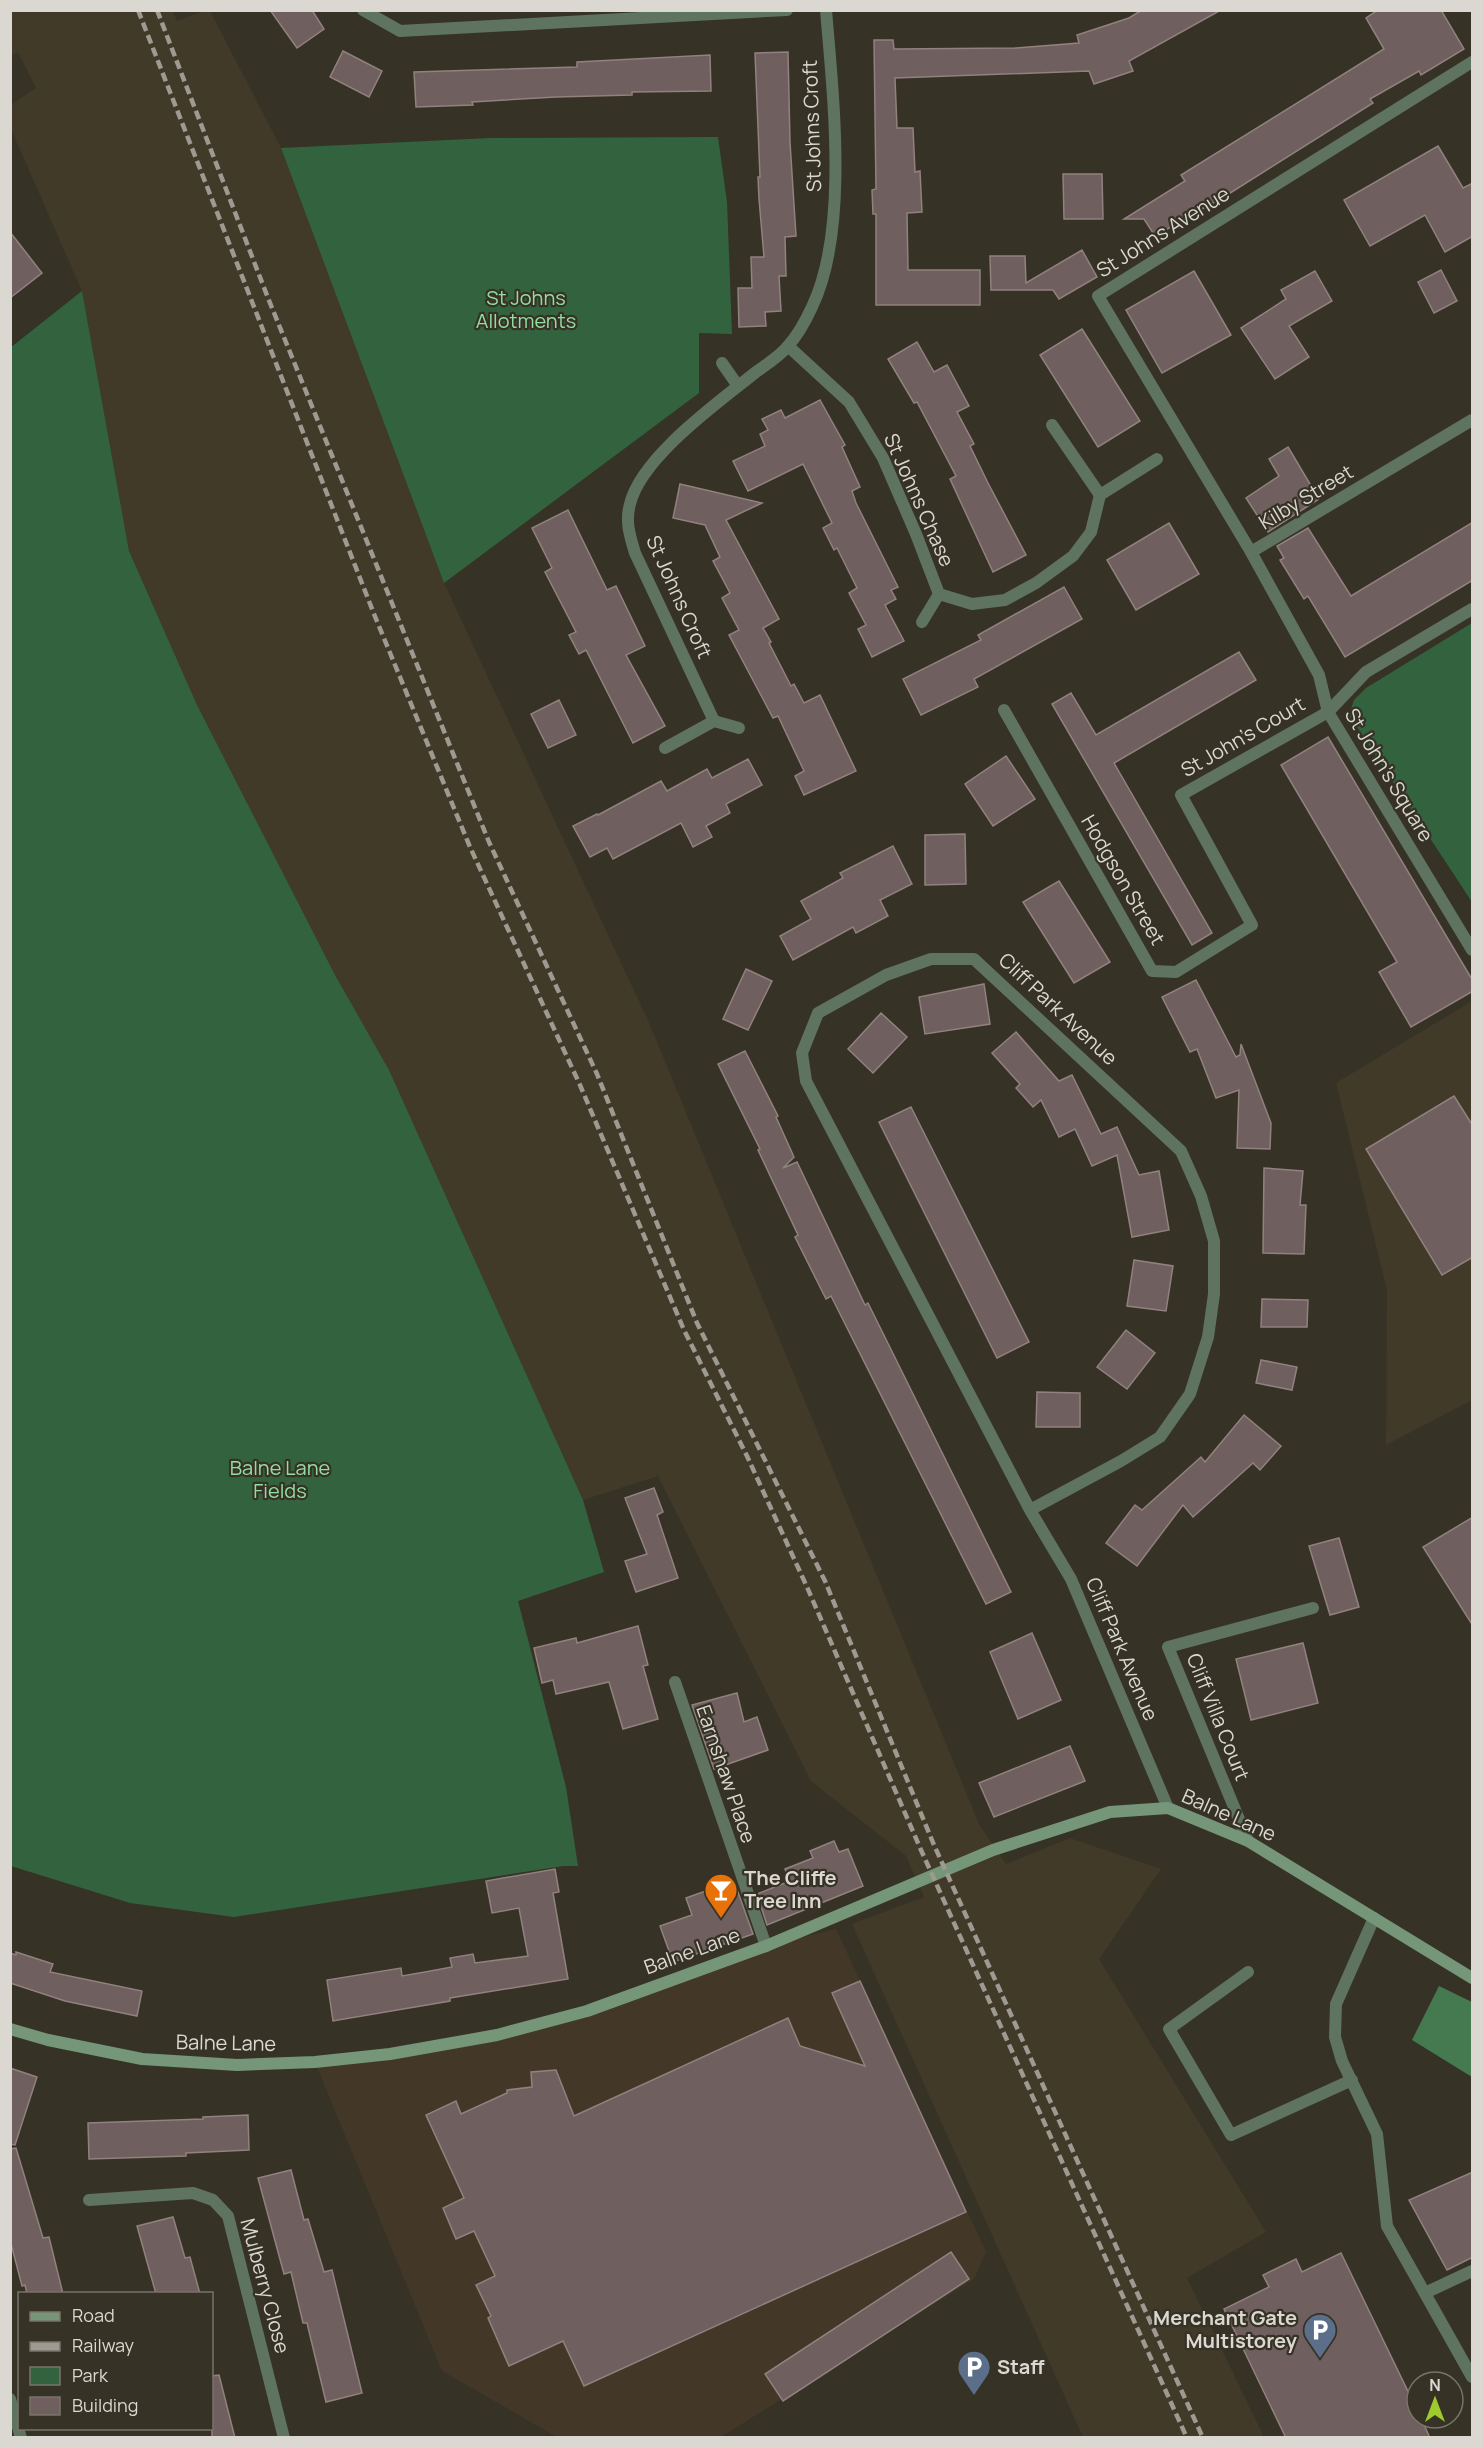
<svg xmlns="http://www.w3.org/2000/svg" width="1483" height="2448" viewBox="0 0 1483 2448" font-family="Manrope,sans-serif">
  <style>
    .industrial { fill: #433828 }
    .built { fill: #413a29 }
    .green { fill: #33633e }
    .forest { fill: #457950 }
    .building { fill: #6f5f5e; stroke: #91817f; stroke-width: 1.5 }
    .lines { fill: none; stroke-linecap: round; stroke-linejoin: round }
    .street { stroke: #5e7360; stroke-width: 12 }
    .secondary { stroke: #759678; stroke-width: 12 }
    .rail { stroke: #9e9a91; stroke-width: 4.5; stroke-dasharray: 9 4.5; stroke-linecap: butt }
    .labels { text-anchor: middle; stroke-width: 4.5; stroke-linejoin: round; paint-order: stroke }
    .street-label { font-size: 20px; fill: #dbd8d1; stroke: #363226 }
    .park-label { font-size: 20px; fill: #91dea0; stroke: #363226 }
    .poi-label { font-size: 20px; font-weight: bold; fill: #dbd8d1; stroke: #363226; text-anchor: start }
  </style>
  <rect width="100%" height="100%" fill="#363226"/>
  <polygon class="industrial" points="836,1929 986,2252 974,2279 721,2437 557,2437 442,2371 315,2062 497,2035 766,1946"/>
  <g class="built">
    <polygon points="11,11 173,11 177,21 204,11 210,11 281,148 444,583 650,1025 980,1826 1006,1864 1070,1838 1161,1869 1099,1959 1266,2232 1187,2278 1264,2437 1083,2437 852,1924 924,1897 906,1856 811,1781 658,1476 583,1500 389,1070 335,975 197,705 129,551 82,291 11,129 11,105 36,88 18,52 11,56"/>
    <polygon points="1472,1001 1472,1400 1386,1445 1387,1290 1336,1083"/>
  </g>
  <g class="green">
    <polygon points="718,137 727,202 732,334 699,333 699,393 444,583 281,148 490,138"/>
    <polygon points="82,291 129,551 197,705 335,975 389,1070 583,1500 604,1572 518,1601 566,1787 578,1866 563,1866 234,1917 130,1903 11,1866 10,348"/>
    <polygon points="1472,623 1472,902 1349,715 1354,700 1366,688"/>
  </g>
  <polygon class="forest" points="1439,1986 1472,2002 1472,2077 1412,2040"/>
  <g class="building">
    <polygon points="270,10 312,10 324,29 297,48"/>
    <polygon points="1142,10 1221,10 1129,61 1133,71 1094,84 1089,71 895,78 897,128 913,128 915,172 920,171 922,212 907,213 908,270 980,270 980,305 876,305 876,214 873,214 872,190 876,189 874,40 893,40 894,49 1015,48 1079,43 1077,35 1129,18"/>
    <polygon points="1378,10 1441,10 1464,49 1421,75 1419,71 1370,99 1373,103 1227,195 1155,236 1144,219 1124,219 1185,181 1181,175 1384,49 1366,18"/>
    <polygon points="343,51 382,71 369,97 330,77"/>
    <polygon points="788,52 790,142 796,236 785,237 786,276 779,276 781,311 765,312 766,326 739,327 738,288 752,288 751,257 764,257 759,199 758,177 760,177 755,53"/>
    <polygon points="710,55 711,91 632,92 632,95 556,97 472,102 473,105 416,107 414,72 577,67 577,62"/>
    <polygon points="1438,146 1463,188 1473,183 1473,236 1445,252 1425,215 1370,246 1344,200"/>
    <polygon points="1063,174 1102,174 1103,219 1064,219"/>
    <polygon points="10,232 42,273 10,298"/>
    <polygon points="1082,250 1097,277 1059,299 1053,290 991,290 990,256 1025,256 1026,283"/>
    <polygon points="1441,270 1457,301 1434,313 1418,282"/>
    <polygon points="1194,271 1231,335 1162,373 1126,310"/>
    <polygon points="1315,271 1332,301 1289,326 1309,357 1275,379 1241,328 1286,299 1281,290"/>
    <polygon points="1082,329 1140,421 1098,447 1040,355"/>
    <polygon points="917,342 934,372 947,365 969,406 957,412 974,444 970,446 988,483 1026,555 993,572 950,479 956,476 917,402 914,403 888,359"/>
    <polygon points="820,400 845,445 842,447 860,487 852,491 856,503 898,587 891,590 896,599 885,605 904,641 872,657 858,629 866,625 849,593 857,588 837,548 834,550 823,528 832,523 803,464 748,491 733,461 765,446 760,434 768,430 762,419 781,410 785,418"/>
    <polygon points="1288,447 1319,499 1268,532 1246,498 1279,476 1269,459"/>
    <polygon points="680,484 762,503 726,520 779,619 763,628 771,642 769,643 791,686 794,684 804,703 820,695 856,771 804,795 795,776 804,771 778,716 773,718 729,635 739,630 722,598 730,593 713,561 720,557 705,525 673,518"/>
    <polygon points="568,510 607,590 616,586 645,646 626,655 665,726 633,743 586,650 579,654 569,635 576,632 545,572 552,568 532,528"/>
    <polygon points="1473,522 1473,580 1345,657 1308,596 1304,599 1280,560 1284,558 1277,546 1308,528 1351,596"/>
    <polygon points="1169,523 1199,574 1136,610 1107,560"/>
    <polygon points="1064,587 1082,619 974,679 978,687 921,715 903,679 981,640 978,635"/>
    <polygon points="1239,652 1256,680 1114,763 1212,933 1192,945 1052,704 1071,693 1096,735"/>
    <polygon points="559,700 576,735 548,748 531,714"/>
    <polygon points="1328,737 1473,981 1473,991 1411,1027 1379,972 1397,962 1281,765"/>
    <polygon points="1006,756 1035,799 993,826 965,784"/>
    <polygon points="748,759 762,785 726,804 730,813 706,826 712,837 693,847 681,823 613,859 607,848 590,857 573,826 597,814 598,815 661,781 667,791 707,769 712,778"/>
    <polygon points="965,834 966,884 925,885 925,835"/>
    <polygon points="893,846 912,884 880,900 888,916 856,933 853,927 793,960 780,936 811,919 801,901 843,878 840,873"/>
    <polygon points="1059,881 1110,962 1074,983 1023,902"/>
    <polygon points="746,969 772,981 748,1030 723,1019"/>
    <polygon points="1196,980 1236,1057 1240,1055 1241,1044 1271,1123 1270,1149 1237,1148 1239,1090 1216,1098 1197,1049 1190,1052 1162,997"/>
    <polygon points="984,984 990,1024 925,1034 919,997"/>
    <polygon points="881,1013 907,1037 873,1073 848,1049"/>
    <polygon points="1016,1032 1059,1081 1072,1075 1101,1134 1117,1127 1139,1175 1159,1171 1169,1230 1132,1237 1117,1155 1092,1166 1075,1129 1059,1137 1041,1100 1033,1107 1016,1088 1020,1084 992,1053"/>
    <polygon points="745,1051 778,1116 776,1117 794,1157 783,1168 797,1162 865,1305 868,1303 1011,1592 986,1604 831,1296 826,1299 795,1237 798,1235 758,1150 760,1149 718,1064"/>
    <polygon points="1454,1096 1473,1126 1473,1257 1442,1275 1366,1149"/>
    <polygon points="911,1107 1029,1342 997,1358 879,1122"/>
    <polygon points="1264,1168 1303,1171 1300,1205 1306,1205 1304,1254 1263,1253"/>
    <polygon points="1134,1260 1173,1266 1166,1311 1127,1306"/>
    <polygon points="1262,1299 1308,1300 1307,1327 1261,1327"/>
    <polygon points="1126,1330 1155,1353 1127,1389 1097,1367"/>
    <polygon points="1261,1360 1297,1367 1292,1390 1256,1383"/>
    <polygon points="1037,1392 1080,1393 1080,1427 1036,1427"/>
    <polygon points="1244,1415 1281,1446 1260,1470 1253,1463 1193,1517 1183,1505 1137,1566 1106,1543 1135,1505 1142,1510 1201,1457 1205,1462"/>
    <polygon points="654,1488 663,1512 657,1515 678,1578 636,1592 625,1561 647,1554 625,1498"/>
    <polygon points="1473,1517 1473,1626 1423,1547"/>
    <polygon points="1339,1538 1359,1607 1330,1615 1309,1546"/>
    <polygon points="638,1626 648,1665 643,1666 658,1719 623,1729 609,1682 556,1694 553,1680 542,1683 534,1648 576,1638 577,1643"/>
    <polygon points="1032,1633 1061,1700 1018,1719 990,1652"/>
    <polygon points="1303,1643 1318,1703 1251,1720 1236,1659"/>
    <polygon points="737,1693 744,1722 757,1717 768,1750 714,1769 692,1705"/>
    <polygon points="1070,1746 1085,1781 994,1817 979,1783"/>
    <polygon points="834,1841 839,1852 848,1849 863,1886 767,1925 757,1894 790,1881 785,1869 813,1858 810,1851"/>
    <polygon points="555,1869 559,1892 553,1893 568,1979 450,1998 450,2001 333,2021 327,1980 401,1968 402,1976 425,1972 452,1967 450,1958 473,1954 475,1963 528,1956 519,1908 492,1913 486,1881"/>
    <polygon points="734,1881 753,1934 673,1962 660,1926 692,1915 686,1898"/>
    <polygon points="16,1952 53,1964 50,1972 142,1991 137,2016 65,2001 10,1983 10,1953 16,1955"/>
    <polygon points="860,1981 966,2212 584,2386 563,2341 509,2366 488,2318 491,2316 476,2285 495,2276 474,2231 456,2239 443,2208 464,2198 426,2115 456,2101 461,2114 507,2093 507,2090 532,2087 531,2072 556,2070 574,2116 788,2018 800,2046 865,2066 832,1993"/>
    <polygon points="10,2068 37,2077 15,2145 10,2144"/>
    <polygon points="248,2115 249,2150 186,2153 186,2156 89,2159 88,2123 203,2119 203,2117"/>
    <polygon points="16,2148 43,2238 49,2237 63,2294 27,2294 25,2285 22,2286 10,2240 10,2149"/>
    <polygon points="291,2170 304,2220 308,2219 324,2272 332,2270 362,2393 326,2402 307,2323 303,2323 291,2272 284,2274 258,2178"/>
    <polygon points="1473,2172 1473,2257 1447,2270 1409,2200"/>
    <polygon points="173,2217 185,2258 190,2257 200,2294 156,2294 137,2226"/>
    <polygon points="951,2252 969,2279 783,2401 765,2374"/>
    <polygon points="1341,2253 1417,2410 1417,2418 1421,2418 1430,2438 1286,2438 1224,2309 1269,2287 1263,2275 1296,2259 1302,2272"/>
    <polygon points="219,2375 235,2438 212,2438 212,2376"/>
  </g>
  <g class="lines">
    <g class="street">
      <polyline points="363,10 400,31 787,10"/>
      <polyline points="788,346 849,402 883,458 916,534 939,594 972,604 1005,600 1036,583 1073,556 1091,532 1100,495"/>
      <polyline points="722,363 738,386"/>
      <polyline points="1472,420 1251,552 1319,675 1328,712 1472,950"/>
      <polyline points="1052,425 1100,495 1157,459"/>
      <polyline points="1251,552 1098,296 1472,62"/>
      <polyline points="922,622 939,594"/>
      <polyline points="1004,710 1152,971 1176,972 1252,925 1181,795 1328,712 1366,672 1472,609"/>
      <path d="M714,721l-79,-168c-5,-17 -10,-31 -5,-49 11,-47 89,-102 126,-132 11,-8 24,-16 32,-26 9,-10 18,-26 24,-39 37,-77 21,-211 14,-297"/>
      <polyline points="665,748 714,721 739,728"/>
      <polyline points="1030,1510 1121,1461 1160,1437 1190,1394 1208,1337 1214,1294 1214,1241 1201,1196 1181,1151 974,959 931,959 886,975 818,1013 802,1053 806,1081 1030,1510 1071,1579 1168,1808"/>
      <polyline points="675,1682 766,1946"/>
      <polyline points="1248,1841 1168,1647 1313,1608"/>
      <polyline points="1374,1918 1336,2004 1335,2037 1342,2061 1377,2134 1387,2226 1472,2377"/>
      <polyline points="1248,1972 1169,2029 1231,2135 1352,2080"/>
      <polyline points="89,2200 193,2193 213,2200 228,2216 284,2438"/>
      <polyline points="1425,2293 1472,2271"/>
      <polyline points="10,2399 21,2438"/>
    </g>
    <polyline class="secondary" points="10,2029 48,2040 142,2059 237,2065 315,2062 390,2054 497,2035 587,2011 766,1946 993,1850 1110,1812 1168,1808 1248,1841 1472,1978"/>
    <g class="rail">
      <polyline points="138,10 374,614 470,847 580,1085 684,1330 747,1456 807,1587 921,1850 1187,2438"/>
      <polyline points="157,10 268,298 489,842 597,1074 697,1323 825,1581 934,1845 1203,2438"/>
    </g>
  </g>
  <defs>
    <symbol id="bar-pin" viewBox="-11 -11 22 30"><path d="M0 17L-7.5 6A9.5 9.5 0 1 1 7.5 6Z" fill="#e8710a" stroke="#363226"/><path d="M-6-5H6L.8 .8V4.5H3.5V6h-7V4.5H-.8V.8Z" fill="#fff"/></symbol>
    <symbol id="parking-pin" viewBox="-11 -11 22 30"><path d="M0 17L-7.5 6A9.5 9.5 0 1 1 7.5 6Z" fill="#5c6f8a" stroke="#363226"/><path d="M-3.5-5.5H1a3.5 3.5 0 0 1 0 7H-1V5.5H-3.5ZM-1-3.4V-.6H.8a1.4 1.4 0 0 0 0-2.8Z" fill="#fff"/></symbol>
  </defs>
  <g fill-rule="evenodd">
    <use href="#bar-pin" x="702" y="1871" width="38" height="52"/>
    <use href="#parking-pin" x="1301" y="2311" width="38" height="52"/>
    <use href="#parking-pin" x="955" y="2348" width="38" height="52"/>
  </g>
  <g class="labels">
    <g class="street-label">
      <text transform="translate(812 126) rotate(-92)" y="7">St Johns Croft</text>
      <text transform="translate(1163 232) rotate(-32)" y="7">St Johns Avenue</text>
      <text transform="translate(1306 497) rotate(-31)" y="7">Kilby Street</text>
      <text transform="translate(919 500) rotate(66)" y="7">St Johns Chase</text>
      <text transform="translate(679 597) rotate(66)" y="7">St Johns Croft</text>
      <text transform="translate(1243 737) rotate(-30)" y="7">St John's Court</text>
      <text transform="translate(1389 775) rotate(59)" y="7">St John's Square</text>
      <text transform="translate(1123 880) rotate(60)" y="7">Hodgson Street</text>
      <text transform="translate(1058 1009) rotate(43)" y="7">Cliff Park Avenue</text>
      <text transform="translate(1122 1649) rotate(67)" y="7">Cliff Park Avenue</text>
      <text transform="translate(1218 1717) rotate(68)" y="7">Cliff Villa Court</text>
      <text transform="translate(726 1774) rotate(71)" y="7">Earnshaw Place</text>
      <text transform="translate(1229 1815) rotate(24)" y="7">Balne Lane</text>
      <text transform="translate(692 1951) rotate(-20)" y="7">Balne Lane</text>
      <text transform="translate(226 2043) rotate(1)" y="7">Balne Lane</text>
      <text transform="translate(265 2286) rotate(75)" y="7">Mulberry Close</text>
    </g>
    <g class="park-label">
      <text x="526" y="305">St Johns<tspan x="526" dy="23">Allotments</tspan></text>
      <text x="280" y="1475">Balne Lane<tspan x="280" dy="23">Fields</tspan></text>
    </g>
    <g class="poi-label">
      <text x="744" y="1885">The Cliffe<tspan x="744" dy="23">Tree Inn</tspan></text>
      <text x="1297" y="2325" text-anchor="end">Merchant Gate<tspan x="1297" dy="23">Multistorey</tspan></text>
      <text x="997" y="2374">Staff</text>
    </g>
  </g>
  <rect width="1483" height="2448" fill="none" stroke="#dbd8d1" stroke-width="24"/>
  <rect x="18" y="2292" width="195" height="138" fill="#363226" stroke="#78746a" stroke-width="1.5"/>
  <rect x="30" y="2312" width="30" height="9" fill="#759678" stroke="#78746a" stroke-width="1.5"/>
  <text x="72" y="2322" font-size="18" fill="#dbd8d1">Road</text>
  <rect x="30" y="2342" width="30" height="9" fill="#9e9a91" stroke="#78746a" stroke-width="1.5"/>
  <text x="72" y="2352" font-size="18" fill="#dbd8d1">Railway</text>
  <rect x="30" y="2367" width="30" height="18" fill="#33633e" stroke="#78746a" stroke-width="1.5"/>
  <text x="72" y="2382" font-size="18" fill="#dbd8d1">Park</text>
  <rect x="30" y="2397" width="30" height="18" fill="#6f5f5e" stroke="#78746a" stroke-width="1.5"/>
  <text x="72" y="2412" font-size="18" fill="#dbd8d1">Building</text>
  <g transform="translate(1435 2400)"><circle r="28" fill="#363226" stroke="#78746a" stroke-width="1.5"/>
  <path d="M0-4.5L10 22L0 15L-10 22Z" fill="#9eca2e"/>
  <text y="-9" font-size="16" font-weight="bold" text-anchor="middle" fill="#dbd8d1">N</text>
  </g>
</svg>
